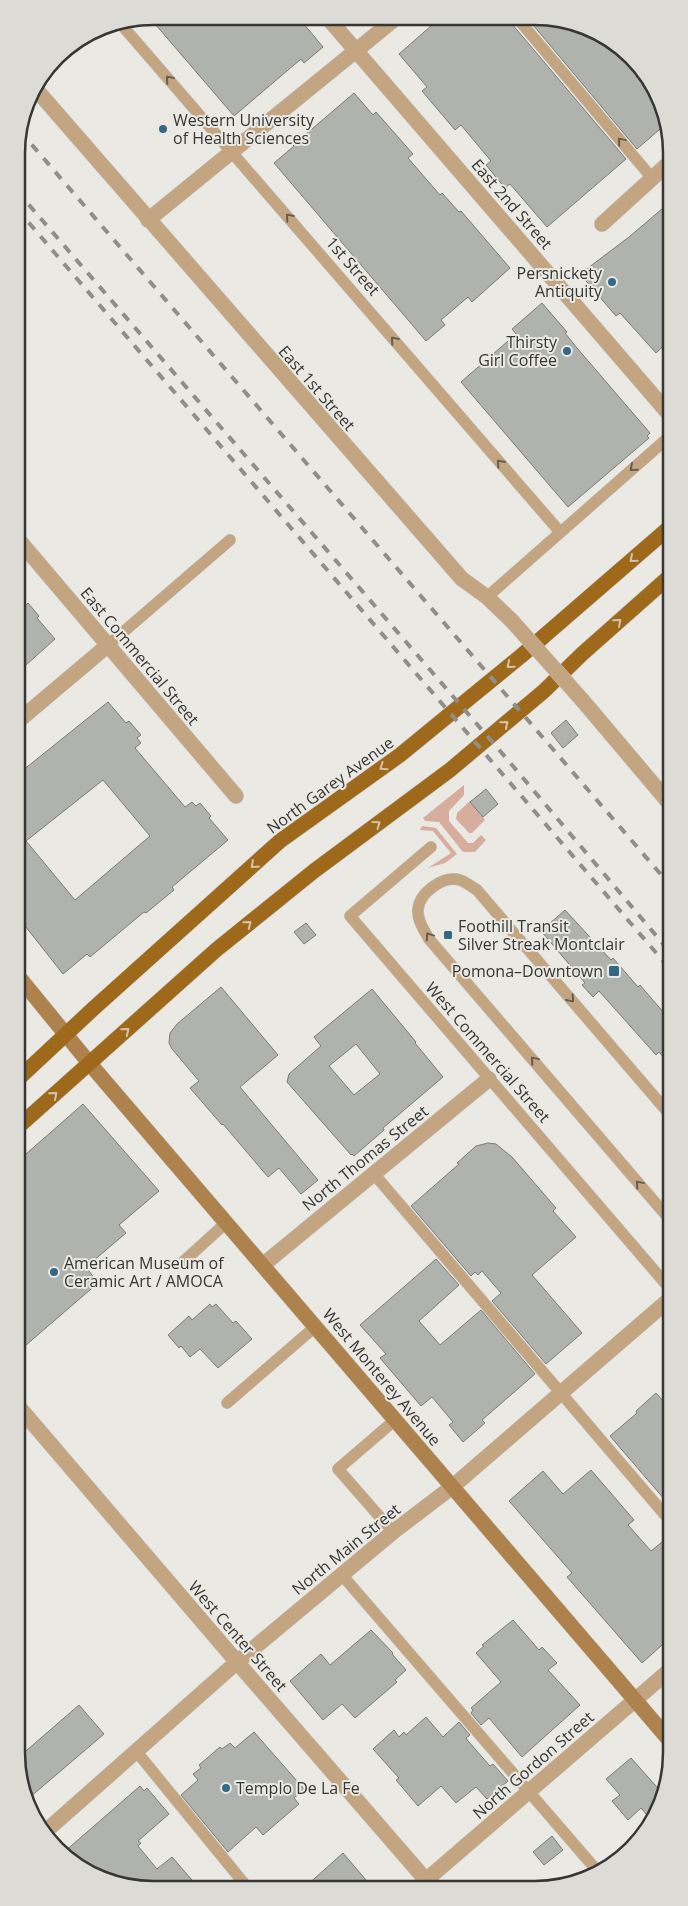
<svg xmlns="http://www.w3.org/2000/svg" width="688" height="1906" viewBox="0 0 688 1906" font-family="'Open Sans',sans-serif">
<rect width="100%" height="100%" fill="#eae9e4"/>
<g fill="#d7ae9e">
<polygon points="464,785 464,795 449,811 449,821 468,843 473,843 481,835 486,840 475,852 463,852 439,822 425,821 423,818"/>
<polygon points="470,801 485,820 472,833 469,833 456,819 457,813"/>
<polygon points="422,826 436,828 457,854 445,863 428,868 451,853 433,831 420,830"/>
</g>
<g fill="#b0b2ad" stroke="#7b7c78" fill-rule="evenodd">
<polygon points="153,16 298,17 323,47 304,63 301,59 234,116 149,17"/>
<polygon points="440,18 511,19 512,24 626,159 547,227 510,184 505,188 486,165 491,161 461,125 455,130 422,91 427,87 399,54"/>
<polygon points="528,19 562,19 632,56 667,123 637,149"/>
<polygon points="354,93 373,115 376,112 413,154 408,158 440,195 442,193 459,212 461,211 510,268 472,302 468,297 441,320 445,325 426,341 274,163 294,146 292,144 304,134 305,135"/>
<polygon points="669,203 669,341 656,353 620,313 616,316 580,274 629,237"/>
<polygon points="542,303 567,332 565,333 577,348 650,433 647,436 649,438 568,507 461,382 516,334 512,329"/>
<polygon points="28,603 39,616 37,618 55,639 17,673 17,613"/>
<path d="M108 702 126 723 129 721 141 735 137 738 141 743 135 748 185 807 192 802 196 806 200 803 211 816 209 818 228 840 172 887 174 890 146 913 144 912 90 957 87 954 63 974 18 917 17 779 25 773 22 771ZM103 780 150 836 75 900 26 841Z"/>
<polygon points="566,720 578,735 563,748 551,733"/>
<polygon points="486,789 498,804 483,817 470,802"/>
<polygon points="565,910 611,960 613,958 638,987 640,985 670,1020 670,1065 659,1052 656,1055 599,991 593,997 582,985 585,983 541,931"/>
<polygon points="306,923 316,935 304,944 294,932"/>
<polygon points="221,987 278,1055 240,1087 318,1180 301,1194 279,1168 268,1177 223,1124 222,1125 190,1088 199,1081 172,1049 169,1043 170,1033 177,1024"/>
<path d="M372 989 416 1042 415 1043 443 1077 383 1128 384 1130 354 1156 352 1154 351 1155 287 1082 289 1074 321 1046 314 1037ZM356 1044 380 1074 354 1095 329 1066Z"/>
<polygon points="83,1104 159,1191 119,1225 126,1233 86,1267 98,1283 18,1352 18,1161"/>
<polygon points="488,1143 496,1144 512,1157 556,1208 553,1211 576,1237 532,1275 582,1333 546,1364 492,1301 501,1293 482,1271 478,1275 475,1272 471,1276 411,1206 459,1164 457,1163 476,1146"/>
<polygon points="436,1259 459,1285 419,1321 440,1345 481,1310 535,1374 482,1420 485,1423 463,1442 449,1425 453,1422 432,1397 421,1406 380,1358 386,1354 360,1325"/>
<polygon points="210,1304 212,1307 216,1304 233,1323 236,1321 252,1339 218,1368 200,1349 190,1357 181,1346 179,1348 168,1335 189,1316 192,1320"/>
<polygon points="656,1393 671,1410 671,1507 610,1436 637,1413 636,1411"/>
<polygon points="591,1470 634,1520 628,1525 651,1551 662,1542 671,1552 671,1637 642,1663 567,1577 572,1573 509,1501 543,1471 563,1494"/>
<polygon points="513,1620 539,1650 542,1647 557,1663 548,1670 580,1705 522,1757 489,1718 481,1725 471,1713 473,1710 471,1708 501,1682 476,1653 484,1646 482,1645"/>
<polygon points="371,1630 393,1653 392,1654 406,1670 395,1680 397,1682 355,1718 342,1704 323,1720 290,1681 321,1654 330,1665"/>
<polygon points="79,1705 104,1734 29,1798 19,1780 19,1757"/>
<polygon points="426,1717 443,1737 459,1722 470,1735 466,1738 468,1741 490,1766 493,1764 508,1781 487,1799 476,1787 456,1803 441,1786 418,1806 396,1780 399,1778 373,1749 394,1730 399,1737 404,1732 406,1735"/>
<polygon points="254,1732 304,1789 294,1798 299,1804 263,1835 256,1827 228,1852 181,1795 198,1780 193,1774 201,1768 199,1765 220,1747 222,1749 230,1743 235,1748"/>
<polygon points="631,1758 664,1795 661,1805 652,1821 641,1808 628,1820 612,1801 620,1795 606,1779"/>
<polygon points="140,1786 144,1791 147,1788 169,1814 138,1841 141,1843 138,1846 157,1869 172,1857 198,1887 126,1887 63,1853"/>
<polygon points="552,1836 563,1850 544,1865 533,1852"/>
<polygon points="343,1853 372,1887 305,1887"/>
</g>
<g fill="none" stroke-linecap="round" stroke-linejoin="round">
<defs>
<g id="lane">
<polyline points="518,19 652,178"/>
<polyline points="120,23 560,532"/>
<polyline points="487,597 670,436"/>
<polyline points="107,646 230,540"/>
<polyline points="431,847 350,916 671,1290"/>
<path d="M671 1116 477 890C472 887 466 882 460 880 444 875 420 892 418 909 417 920 424 930 429 939L671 1221"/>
<polyline points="374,1174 671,1522"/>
<polyline points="184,1261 227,1222"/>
<polyline points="227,1403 316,1326"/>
<polyline points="393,1532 338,1469 395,1420"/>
<polyline points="342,1575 599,1873"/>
<polyline points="136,1751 247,1887"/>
</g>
<g id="street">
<polyline points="327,17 669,414"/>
<polyline points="34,87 462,579 487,597 512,621"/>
<polyline points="148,220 396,18"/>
<polyline points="602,224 669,163"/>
<polyline points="17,538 236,796"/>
<polyline points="583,701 670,804"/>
<polyline points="17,722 107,646"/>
<polyline points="264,1264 489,1079"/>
<polyline points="18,1406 237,1662 432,1887"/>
<polyline points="46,1831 237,1662 393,1532 452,1487 671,1298"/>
<polyline points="418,1887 671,1669"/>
</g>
<polyline id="secondary" points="18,976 90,1064 671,1742"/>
<g id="primary">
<polyline points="18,1079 94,1008 280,841 400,755 521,656 670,527"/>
<polyline points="18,1127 216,950 314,871 450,770 544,691 582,654 670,576"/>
</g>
</defs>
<use href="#lane" stroke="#c6c5c1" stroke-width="12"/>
<use href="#street" stroke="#c6c5c1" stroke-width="16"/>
<use href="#secondary" stroke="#c6c5c1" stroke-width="16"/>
<use href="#primary" stroke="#c6c5c1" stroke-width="16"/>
<use href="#lane" stroke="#c3a582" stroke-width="11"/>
<use href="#street" stroke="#c3a582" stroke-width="15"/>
<use href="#secondary" stroke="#ae824d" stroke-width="15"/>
<use href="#primary" stroke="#9f691c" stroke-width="15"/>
<g stroke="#8f8e8b" stroke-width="4" stroke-dasharray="9 9" stroke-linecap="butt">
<polyline points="20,131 670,885"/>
<polyline points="17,191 507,759 670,952"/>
<polyline points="17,209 670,969"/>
</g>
<defs>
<polyline id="street-bridge" points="512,621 583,701"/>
</defs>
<use href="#street-bridge" stroke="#c6c5c1" stroke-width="16" stroke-linecap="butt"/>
<use href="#street-bridge" stroke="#c3a582" stroke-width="15"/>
</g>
<defs><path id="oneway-chevron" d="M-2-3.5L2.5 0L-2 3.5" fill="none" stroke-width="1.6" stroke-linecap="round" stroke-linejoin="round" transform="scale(1.25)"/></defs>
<g stroke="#675d4f">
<use href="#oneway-chevron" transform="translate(169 79) rotate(-131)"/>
<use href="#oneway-chevron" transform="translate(621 141) rotate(-130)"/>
<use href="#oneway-chevron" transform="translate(289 217) rotate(-131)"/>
<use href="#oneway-chevron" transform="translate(394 340) rotate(-131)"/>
<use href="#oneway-chevron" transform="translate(500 463) rotate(-131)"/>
<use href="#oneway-chevron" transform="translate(633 468) rotate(139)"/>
<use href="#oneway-chevron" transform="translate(429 936) rotate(-124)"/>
<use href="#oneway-chevron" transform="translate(571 999) rotate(49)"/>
<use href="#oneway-chevron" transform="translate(534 1060) rotate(-130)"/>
<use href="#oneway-chevron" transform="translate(639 1184) rotate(-130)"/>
</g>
<g stroke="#d4c3a8">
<use href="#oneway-chevron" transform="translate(633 559) rotate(139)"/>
<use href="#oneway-chevron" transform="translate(618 622) rotate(-41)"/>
<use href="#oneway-chevron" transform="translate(510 665) rotate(141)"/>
<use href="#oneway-chevron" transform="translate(505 724) rotate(-40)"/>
<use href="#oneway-chevron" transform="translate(383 767) rotate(145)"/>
<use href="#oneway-chevron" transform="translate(377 824) rotate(-36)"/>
<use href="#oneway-chevron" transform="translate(254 865) rotate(138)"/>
<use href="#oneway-chevron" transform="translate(248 924) rotate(-39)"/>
<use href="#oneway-chevron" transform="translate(126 1031) rotate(-39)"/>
<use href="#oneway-chevron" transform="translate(54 1095) rotate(-41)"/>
</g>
<g fill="#356885" stroke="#eae9e4" stroke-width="2">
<circle cx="163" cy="129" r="5"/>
<circle cx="612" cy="282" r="5"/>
<circle cx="567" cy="351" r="5"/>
<rect x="443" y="930" width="10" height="10" rx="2.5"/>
<rect x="608" y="965" width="12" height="12" rx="2.5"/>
<circle cx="54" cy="1272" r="5"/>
<circle cx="226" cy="1788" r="5"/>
</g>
<g text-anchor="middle" stroke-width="4" stroke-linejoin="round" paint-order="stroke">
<g font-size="16" fill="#363634" stroke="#eae9e4" text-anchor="start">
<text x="173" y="126">Western University<tspan x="173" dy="18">of Health Sciences</tspan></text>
<text x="602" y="279" text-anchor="end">Persnickety<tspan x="602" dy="18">Antiquity</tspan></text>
<text x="557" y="348" text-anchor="end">Thirsty<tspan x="557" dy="18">Girl Coffee</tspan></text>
<text x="458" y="932">Foothill Transit<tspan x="458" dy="18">Silver Streak Montclair</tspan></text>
<text x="603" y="977" text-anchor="end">Pomona–Downtown</text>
<text x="64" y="1269">American Museum of<tspan x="64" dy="18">Ceramic Art / AMOCA</tspan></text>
<text x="236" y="1794">Templo De La Fe</text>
</g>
<g font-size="16" fill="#363634" stroke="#eae9e4">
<text transform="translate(512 204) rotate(49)" y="6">East 2nd Street</text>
<text transform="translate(353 266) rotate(49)" y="6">1st Street</text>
<text transform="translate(317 388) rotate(49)" y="6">East 1st Street</text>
<text transform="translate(140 656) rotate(50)" y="6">East Commercial Street</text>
<text transform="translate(330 785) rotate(-36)" y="6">North Garey Avenue</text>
<text transform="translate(488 1052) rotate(49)" y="6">West Commercial Street</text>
<text transform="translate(365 1158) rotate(-39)" y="6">North Thomas Street</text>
<text transform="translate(382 1377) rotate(50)" y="6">West Monterey Avenue</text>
<text transform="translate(346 1549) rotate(-39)" y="6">North Main Street</text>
<text transform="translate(238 1636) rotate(49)" y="6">West Center Street</text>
<text transform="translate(533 1765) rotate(-41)" y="6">North Gordon Street</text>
</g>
</g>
<path d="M0 0H688V1906H0ZM153 25H535A128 128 0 0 1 663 153V1753A128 128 0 0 1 535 1881H153A128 128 0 0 1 25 1753V153A128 128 0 0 1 153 25Z" fill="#dcdbd6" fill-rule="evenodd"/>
<path fill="none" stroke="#363634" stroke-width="2.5" d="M153 25H535A128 128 0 0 1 663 153V1753A128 128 0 0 1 535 1881H153A128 128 0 0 1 25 1753V153A128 128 0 0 1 153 25Z"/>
</svg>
